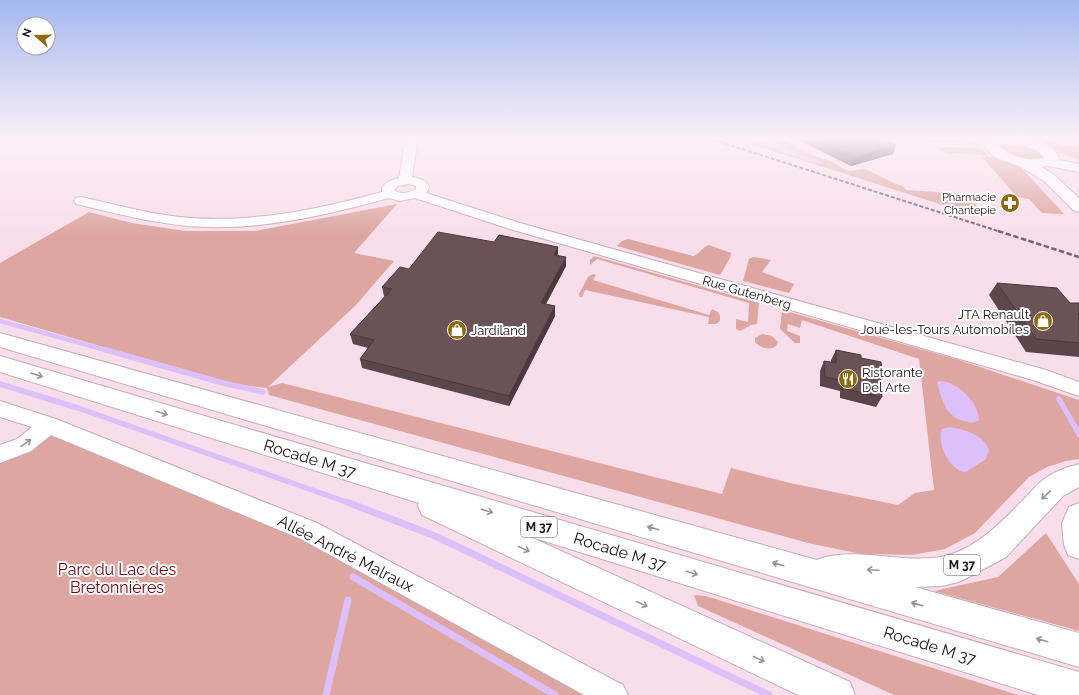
<svg xmlns="http://www.w3.org/2000/svg" width="1079" height="695" viewBox="0 0 1079 695" font-family="Raleway,sans-serif">
<rect width="100%" height="100%" fill="#f8deeb"/>
<g fill="#dda6a1">
<polygon points="732,138 780,138 809,154 830,161 848,171 865,169 896,184 903,186 906,190 968,194 979,209 949,207"/>
<polygon points="901,138 990,138 975,142 976,144 940,142 917,144"/>
<polygon points="1024,138 1053,138 1059,144 1079,146 1079,160"/>
<polygon points="1003,143 1024,144 1046,155 1044,160 1018,159 998,148"/>
<polygon points="942,147 976,148 982,149 987,155 951,153 951,154 939,149"/>
<polygon points="984,156 994,157 1019,165 1064,214 1042,213 1029,199 1017,197 982,157 986,157"/>
<polygon points="397,204 354,253 394,261 356,305 268,387 282,383 722,494 731,468 790,483 898,505 915,493 934,490 919,359 802,320 800,328 788,324 787,331 800,336 800,343 795,343 780,329 782,310 956,359 1079,400 1079,459 1066,461 1047,467 1029,477 975,533 945,549 912,555 861,554 808,543 269,395 267,388 231,384 0,317 0,263 89,212 132,223 185,231 255,231"/>
<path d="M628 239 693 256C700 254 702 247 709 245L731 253 730 258 720 275 617 246 622 241Z"/>
<polygon points="594,256 759,303 757,324 751,325 740,331 736,329 736,319 748,322 749,303 597,259 590,265 590,260"/>
<polygon points="753,257 771,260 762,272 794,284 789,293 743,281 749,259"/>
<polygon points="593,274 596,275 593,280 709,315 712,309 718,312 720,316 720,321 716,324 708,324 709,317 585,290 582,297 580,297 579,294 588,277"/>
<path d="M762 334 772 336 778 342 776 346C769 351 761 348 755 342V338Z"/>
<polygon points="49,425 309,531 613,695 0,695 0,454"/>
<polygon points="1046,533 1079,584 1079,631 934,591 998,577"/>
<polygon points="694,595 706,596 1018,695 894,695 698,606"/>
</g>
<g fill="#ddbff9">
<polygon points="736,138 767,138 791,151 824,163 819,164"/>
<path d="M941 381C958 382 979 403 979 420 975 423 971 423 967 422 946 418 942 401 937 382Z"/>
<path d="M950 427C965 430 983 434 989 450L986 459 966 472C949 472 936 441 942 429Z"/>
</g>
<g fill="none" stroke-linecap="round" stroke-linejoin="round">
<polyline stroke="#ddbff9" stroke-width="4.5" points="0,321 109,351"/>
<g stroke="#ddbff9" stroke-width="5.5">
<polyline points="106,350 223,383 263,392"/>
<polyline points="0,384 78,408 349,503"/>
<polyline points="1059,399 1079,434"/>
</g>
<g stroke="#ddbff9" stroke-width="7">
<polyline points="347,502 435,536 769,695"/>
<polyline points="353,577 555,695"/>
<polyline points="326,695 348,600"/>
</g>
<defs>
<g id="street">
<path d="M406 138H418L412 177C420 179 435 182 426 193L520 223 1046 370 1079 382V396L1033 380 510 229 415 198 400 201 389 198C330 214 269 229 207 227 163 226 119 214 76 204L74 201 76 198 81 197C113 204 146 213 179 217 248 224 316 210 382 192V188C386 181 392 180 399 178ZM409 184 416 186V189C409 193 401 195 394 190L398 186Z"/>
<polygon points="0,401 56,419 317,523 623,685 628,695 584,695 301,539 51,435 31,451 0,463 0,445 17,439 32,427 0,417"/>
</g>
<polygon id="secondary" points="1049,158 1079,164 1079,172 1044,165 1042,162 1044,159"/>
<path id="primary" d="M996 138C1015 138 1055 137 1059 160L1057 163 1042 167 1054 175 1079 198V212L1073 210 1044 181 1019 166 999 159 992 155 985 147 989 140ZM1004 144C1016 145 1039 146 1044 158 1030 162 1010 157 999 146Z"/>
<g id="highway">
<path d="M0 333 817 560C857 544 911 568 952 554 983 543 1004 519 1026 497 1032 491 1037 484 1043 480 1053 472 1067 467 1079 464V487L1063 496 1006 557 969 577 958 582 942 586 915 587 1079 633V667L0 347Z"/>
<polygon points="0,356 1079,672 1079,695 1038,695 528,536 850,682 855,695 798,695 422,515 418,506 419,503 0,372"/>
<polygon points="1079,503 1079,559 1068,555 1064,545 1062,523 1069,507"/>
</g>
</defs>
<use href="#street" stroke="#c5acb8" stroke-width="2"/>
<use href="#secondary" stroke="#c5acb8" stroke-width="2"/>
<use href="#primary" stroke="#c5acb8" stroke-width="2"/>
<use href="#highway" stroke="#c5acb8" stroke-width="2"/>
<use href="#street" fill="#fff" fill-rule="evenodd"/>
<use href="#secondary" fill="#fff" fill-rule="evenodd"/>
<use href="#primary" fill="#fff" fill-rule="evenodd"/>
<use href="#highway" fill="#fff" fill-rule="evenodd"/>
<polyline stroke="#75656d" stroke-width="2" stroke-dasharray="4 2" stroke-linecap="butt" points="708,138 1001,232"/>
<polyline stroke="#75656d" stroke-width="2.5" stroke-dasharray="5.5 2.5" stroke-linecap="butt" points="998,231 1079,257"/>
</g>
<g fill="#5b474b">
<polygon points="794,138 879,138 893,154 851,166"/>
<polygon points="494,242 558,247 558,255 566,266 546,304 555,306 555,316 509,406 362,368 360,359 368,348 353,344 350,334 385,296 384,296 382,287 409,269"/>
<polygon points="997,283 1070,303 1079,303 1079,357 1026,352 989,295"/>
<polygon points="836,350 861,358 883,375 880,379 882,397 876,407 840,398 840,391 820,386 820,371 824,361 831,362 831,360"/>
</g>
<g fill="#4a393d">
<polygon points="896,145 893,154 851,166 854,158"/>
<polygon points="558,247 558,256 554,255"/>
<polygon points="566,257 566,266 541,313 541,303"/>
<polygon points="555,306 555,316 509,406 509,396"/>
</g>
<g fill="#6a5257" stroke="#4a393d">
<polygon points="813,138 879,138 896,145 854,158"/>
<polygon points="438,232 494,242 499,235 558,247 554,255 566,257 541,303 555,306 509,396 360,359 374,340 350,334 392,289 382,287 400,267 409,269"/>
<polygon points="997,283 1057,288 1070,303 1079,303 1079,314 1078,314 1079,315 1079,343 1036,339"/>
<polygon points="836,350 861,355 861,358 881,362 883,375 880,374 882,397 845,389 845,381 825,377 824,361 836,363"/>
</g>
<defs><path id="oneway-shaft" d="M-6 0H5M1.5-3L5.5 0L1.5 3" fill="none" stroke-width="1.6" stroke-linecap="round" stroke-linejoin="round"/></defs>
<g stroke="#989496">
<use href="#oneway-shaft" transform="translate(37 375) rotate(17)"/>
<use href="#oneway-shaft" transform="translate(162 413) rotate(17)"/>
<use href="#oneway-shaft" transform="translate(26 443) rotate(-35)"/>
<use href="#oneway-shaft" transform="translate(1046 495) rotate(136)"/>
<use href="#oneway-shaft" transform="translate(487 511) rotate(17)"/>
<use href="#oneway-shaft" transform="translate(653 528) rotate(-164)"/>
<use href="#oneway-shaft" transform="translate(524 549) rotate(25)"/>
<use href="#oneway-shaft" transform="translate(778 564) rotate(-164)"/>
<use href="#oneway-shaft" transform="translate(873 570) rotate(-177)"/>
<use href="#oneway-shaft" transform="translate(692 573) rotate(17)"/>
<use href="#oneway-shaft" transform="translate(642 604) rotate(25)"/>
<use href="#oneway-shaft" transform="translate(917 604) rotate(-164)"/>
<use href="#oneway-shaft" transform="translate(1042 640) rotate(-164)"/>
<use href="#oneway-shaft" transform="translate(759 659) rotate(25)"/>
</g>
<linearGradient id="sky" x2="0" y2="1"><stop stop-color="#a3b8ef"/><stop offset="0.59" stop-color="#fcf0f6"/><stop offset="1" stop-color="#fcf0f6" stop-opacity="0"/></linearGradient>
<rect width="1079" height="235" fill="url(#sky)"/>
<defs>
<symbol id="pharmacy-disc" viewBox="-11 -11 22 22"><circle r="9.5" fill="#90690f" stroke="#fff"/><path d="M-2-6h4v4h4v4h-4v4h-4v-4h-4v-4h4Z" fill="#fff"/></symbol>
<symbol id="shop-disc" viewBox="-11 -11 22 22"><circle r="9.5" fill="#90690f" stroke="#fff"/><path d="M-5-2.5h2.3a2.7 3.5 0 0 1 5.4 0H5L5.5 6h-11ZM-1.5-2.5h3a1.5 2.3 0 0 0-3 0Z" fill="#fff"/></symbol>
<symbol id="restaurant-disc" viewBox="-11 -11 22 22"><circle r="9.5" fill="#90690f" stroke="#fff"/><path d="M-5-6h1v4h1v-4h1v4h1v-4h1v5L-1.5 .5V6h-2V.5L-5-1ZM5-6V6H3V1.5H1.5Q1.5-4 5-6Z" fill="#fff"/></symbol>
</defs>
<g fill-rule="evenodd">
<use href="#pharmacy-disc" x="999" y="192" width="22" height="22"/>
<use href="#shop-disc" x="1032" y="310" width="22" height="22"/>
<use href="#shop-disc" x="446" y="319" width="22" height="22"/>
<use href="#restaurant-disc" x="837" y="368" width="22" height="22"/>
</g>
<g text-anchor="middle" stroke-width="4" stroke-linejoin="round" paint-order="stroke">
<g font-size="11" fill="#1a1216" stroke="#fff" text-anchor="end">
<text x="996" y="201">Pharmacie<tspan x="996" dy="13">Chantepie</tspan></text>
</g>
<g fill="#fff" stroke="#5f595c" stroke-width="1">
<rect x="521" y="517" width="36" height="20" rx="3"/>
<rect x="944" y="555" width="36" height="20" rx="3"/>
</g>
<g font-size="12" font-weight="bold" fill="#1a1216">
<text x="539" y="531">M 37</text>
<text x="962" y="569">M 37</text>
</g>
<g font-size="13" fill="#1a1216" stroke="#fff">
<text transform="translate(747 292) rotate(16)" y="5">Rue Gutenberg</text>
</g>
<g font-size="13" fill="#1a1216" stroke="#fff" text-anchor="start">
<text x="1029" y="319" text-anchor="end">JTA Renault<tspan x="1029" dy="15">Joué-les-Tours Automobiles</tspan></text>
<text x="471" y="335">Jardiland</text>
<text x="862" y="377">Ristorante<tspan x="862" dy="15">Del Arte</tspan></text>
</g>
<g font-size="16" fill="#1a1216" stroke="#fff">
<text transform="translate(310 458) rotate(17)" y="6">Rocade M 37</text>
<text transform="translate(620 551) rotate(17)" y="6">Rocade M 37</text>
<text transform="translate(346 553) rotate(27)" y="6">Allée André Malraux</text>
<text transform="translate(930 645) rotate(17)" y="6">Rocade M 37</text>
</g>
<g font-size="16" fill="#6f040f" stroke="#fff">
<text x="117" y="575">Parc du Lac des<tspan x="117" dy="18">Bretonnières</tspan></text>
</g>
</g>
<g transform="translate(36 36) rotate(290)"><circle r="19" fill="#ffffff" stroke="#a3a0a2"/>
<path d="M0-3L7 15L0 10L-7 15Z" fill="#90690f"/>
<text y="-6" font-size="11" font-weight="bold" text-anchor="middle" fill="#1a1216">N</text>
</g>
</svg>
